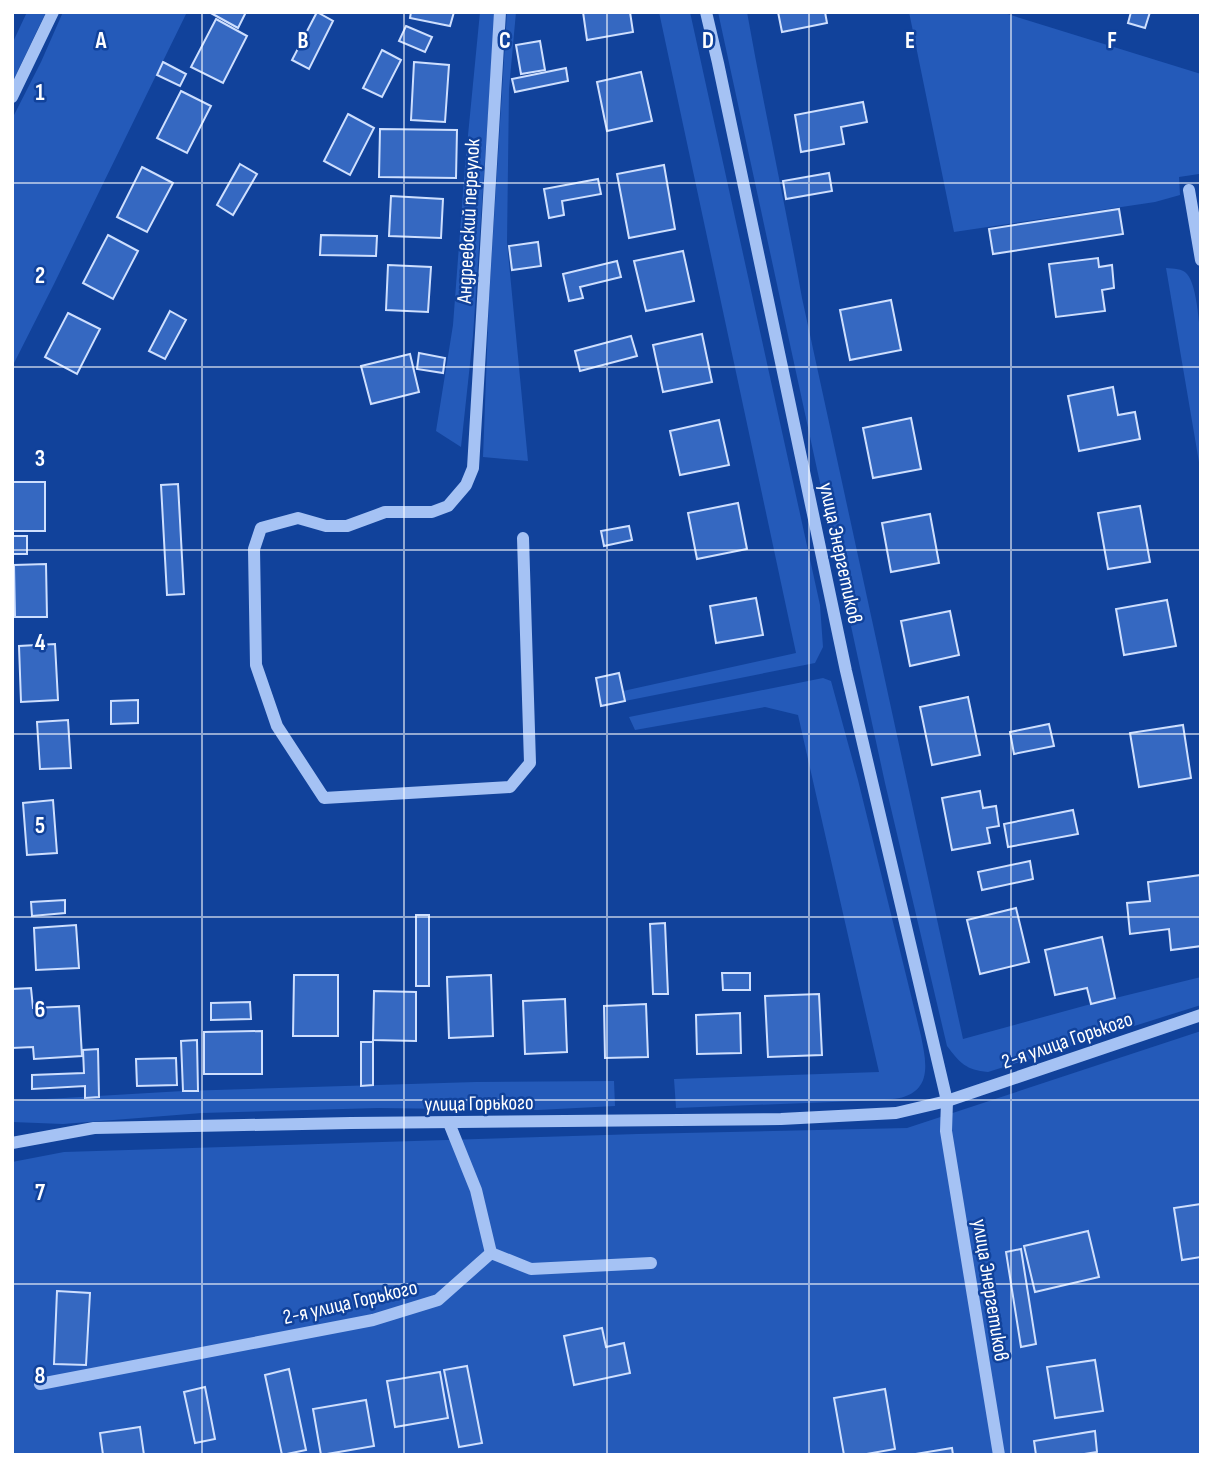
<svg xmlns="http://www.w3.org/2000/svg" width="1213" height="1467" viewBox="0 0 1213 1467" font-family="'Sofia Sans Condensed',sans-serif">
<rect width="100%" height="100%" fill="#11429b"/>
<g fill="#245ab9">
<polygon points="27,12 46,12 12,83 12,44"/>
<polygon points="63,12 187,12 54,284 12,367 12,119 41,62"/>
<polygon points="480,12 495,12 473,336 461,447 436,431 453,325 465,166"/>
<polygon points="507,12 516,12 509,89 507,242 528,461 483,457 489,299"/>
<polygon points="659,12 690,12 820,605 823,647 815,663 625,701 623,691 796,653"/>
<path d="M718 12H747C764 108 785 203 802 298L963 1039 1091 1004 1201 977V1005L988 1072C966 1070 960 1063 947 1046L885 783Z"/>
<polygon points="909,12 1001,12 1201,74 1201,184 1199,174 1179,177 1180,195 1155,202 954,232"/>
<path d="M1166 268C1174 269 1182 268 1187 274 1207 296 1201 439 1201 474Z"/>
<path d="M823 678 831 681 858 780 921 1036C925 1057 933 1086 906 1096 900 1099 891 1099 884 1100L676 1108 674 1079 879 1072 798 715 765 707 635 730 629 717Z"/>
<polygon points="1201,1031 1201,1455 12,1455 12,1162 64,1152 638,1134 907,1128"/>
<polygon points="614,1081 615,1106 538,1110 378,1108 202,1113 63,1124 12,1122 12,1101 183,1091 476,1082"/>
</g>
<g fill="#3568c1" stroke="#cedffe" stroke-width="2">
<polygon points="209,12 246,12 238,28"/>
<polygon points="317,12 333,21 309,69 292,60"/>
<polygon points="411,12 454,12 450,26 410,18"/>
<polygon points="583,12 630,12 633,32 587,40"/>
<polygon points="778,12 825,12 827,23 782,32"/>
<polygon points="1131,12 1150,12 1145,28 1128,23"/>
<polygon points="216,19 247,36 223,83 191,67"/>
<polygon points="406,26 432,37 425,52 399,41"/>
<polygon points="540,41 545,70 521,74 516,45"/>
<polygon points="382,50 401,60 382,97 363,88"/>
<polygon points="163,62 186,74 180,86 157,75"/>
<polygon points="414,62 449,65 445,122 411,120"/>
<polygon points="566,68 568,81 515,92 512,79"/>
<polygon points="641,72 652,121 607,131 597,82"/>
<polygon points="181,91 211,106 187,153 157,138"/>
<polygon points="863,102 867,122 841,127 844,144 801,152 795,115"/>
<polygon points="348,114 374,128 350,175 324,161"/>
<polygon points="380,129 457,130 456,178 379,177"/>
<polygon points="240,164 257,174 233,215 217,205"/>
<polygon points="664,165 675,229 629,238 617,174"/>
<polygon points="142,167 173,183 147,232 117,217"/>
<polygon points="829,173 832,191 786,199 783,181"/>
<polygon points="598,179 601,194 562,201 564,215 549,218 544,189"/>
<polygon points="391,196 443,199 441,238 389,236"/>
<polygon points="1119,209 1123,234 993,254 989,229"/>
<polygon points="108,235 138,251 113,299 83,283"/>
<polygon points="321,235 377,236 376,256 320,255"/>
<polygon points="538,242 541,266 512,270 509,246"/>
<polygon points="683,251 694,301 646,311 634,261"/>
<polygon points="1098,258 1099,267 1112,265 1114,288 1102,290 1105,311 1056,317 1049,264"/>
<polygon points="617,261 621,277 580,287 583,298 569,301 563,274"/>
<polygon points="388,265 431,267 428,312 386,310"/>
<polygon points="891,300 901,350 850,360 840,310"/>
<polygon points="170,311 186,320 165,359 149,351"/>
<polygon points="68,313 100,329 77,374 45,357"/>
<polygon points="702,334 712,382 663,392 653,345"/>
<polygon points="631,336 637,356 580,371 575,351"/>
<polygon points="419,353 445,358 443,373 417,369"/>
<polygon points="410,354 419,392 371,404 361,366"/>
<polygon points="1113,387 1118,415 1135,412 1140,439 1079,451 1068,396"/>
<polygon points="911,418 921,469 873,478 863,428"/>
<polygon points="719,420 729,465 680,475 670,431"/>
<rect x="13" y="482" width="32" height="49"/>
<polygon points="178,484 184,594 167,595 161,485"/>
<polygon points="738,503 747,549 697,559 688,513"/>
<polygon points="1140,506 1150,562 1108,569 1098,513"/>
<polygon points="930,514 939,563 891,572 882,523"/>
<polygon points="629,526 632,540 604,546 601,531"/>
<rect x="12" y="536" width="15" height="18"/>
<polygon points="46,564 47,617 15,617 14,565"/>
<polygon points="756,598 763,635 716,643 710,606"/>
<polygon points="1167,600 1176,646 1124,655 1116,609"/>
<polygon points="950,611 959,655 910,666 901,621"/>
<polygon points="55,644 58,700 21,702 19,646"/>
<polygon points="619,673 625,701 601,706 596,678"/>
<polygon points="968,697 980,755 932,765 920,707"/>
<polygon points="138,700 138,723 111,724 111,701"/>
<polygon points="68,720 71,768 40,769 37,722"/>
<polygon points="1049,724 1054,746 1014,754 1010,732"/>
<polygon points="1183,725 1191,778 1139,787 1130,733"/>
<polygon points="980,791 983,808 996,806 999,826 987,828 990,843 952,850 942,798"/>
<polygon points="53,800 57,853 27,855 23,803"/>
<polygon points="1073,810 1078,834 1008,847 1004,824"/>
<polygon points="1030,861 1033,879 982,890 978,872"/>
<polygon points="1201,875 1201,946 1171,950 1169,929 1130,934 1127,903 1150,901 1148,882"/>
<polygon points="65,900 65,913 32,916 31,902"/>
<polygon points="1016,908 1029,962 980,974 967,920"/>
<rect x="416" y="915" width="13" height="71"/>
<polygon points="665,923 668,994 653,994 650,924"/>
<polygon points="76,925 79,968 36,970 34,928"/>
<polygon points="1102,937 1115,998 1091,1004 1087,988 1055,995 1045,950"/>
<polygon points="722,973 750,973 750,990 723,990"/>
<polygon points="294,975 338,975 338,1036 293,1036"/>
<polygon points="491,975 493,1036 449,1038 447,977"/>
<polygon points="31,988 33,1008 79,1006 82,1056 34,1059 33,1047 12,1048 12,989"/>
<polygon points="374,991 416,992 416,1041 373,1040"/>
<polygon points="819,994 822,1055 768,1057 765,996"/>
<polygon points="565,999 567,1052 525,1054 523,1001"/>
<polygon points="250,1002 251,1019 211,1020 211,1003"/>
<polygon points="646,1004 648,1057 605,1058 604,1006"/>
<polygon points="740,1013 741,1053 697,1054 696,1015"/>
<polygon points="262,1031 262,1074 204,1074 204,1032"/>
<polygon points="197,1040 198,1091 183,1091 181,1041"/>
<polygon points="361,1042 373,1042 373,1085 361,1086"/>
<polygon points="98,1049 99,1097 85,1098 85,1086 32,1089 32,1075 84,1073 83,1050"/>
<polygon points="176,1058 177,1085 137,1086 136,1059"/>
<polygon points="1201,1204 1201,1257 1182,1260 1174,1208"/>
<polygon points="1088,1231 1099,1277 1035,1292 1024,1246"/>
<polygon points="1021,1249 1036,1344 1021,1347 1006,1252"/>
<polygon points="57,1291 90,1293 86,1365 54,1364"/>
<polygon points="602,1328 606,1347 624,1343 630,1373 574,1385 564,1336"/>
<polygon points="1095,1360 1103,1411 1055,1418 1047,1367"/>
<polygon points="467,1366 482,1443 459,1447 444,1370"/>
<polygon points="289,1369 306,1450 282,1455 265,1375"/>
<polygon points="440,1372 448,1418 395,1427 387,1381"/>
<polygon points="205,1387 215,1439 195,1443 184,1392"/>
<polygon points="885,1389 895,1449 861,1455 844,1455 834,1398"/>
<polygon points="366,1400 374,1446 321,1455 313,1409"/>
<polygon points="140,1427 144,1455 103,1455 100,1433"/>
<polygon points="1095,1431 1097,1452 1078,1455 1036,1455 1034,1441"/>
<polygon points="952,1448 953,1455 915,1455 915,1454"/>
</g>
<g fill="none" stroke-linecap="round" stroke-linejoin="round">
<g stroke="#a5c2f4" stroke-width="12">
<polyline points="500,12 473,468 466,485 448,506 432,512 385,512 347,526 326,526 298,518 261,528 254,549 256,665 277,726 324,798 510,787 530,763 523,538"/>
<polyline points="706,12 718,63 846,671 947,1101 946,1131 999,1455"/>
<polyline points="12,97 53,12"/>
<polyline points="1189,190 1201,260"/>
<polyline points="449,1123 476,1190 491,1253"/>
<polyline points="12,1143 94,1128 351,1123 781,1119 896,1113 947,1101 1201,1015"/>
<polyline points="40,1384 373,1320 438,1300 491,1253 531,1269 651,1263"/>
</g>
</g>
<path fill="none" stroke="#fff" stroke-width="2" stroke-opacity="0.55" d="M202 12V1455M404 12V1455M607 12V1455M809 12V1455M1011 12V1455M12 183H1201M12 367H1201M12 550H1201M12 734H1201M12 917H1201M12 1100H1201M12 1284H1201"/>
<g text-anchor="middle" stroke-width="5" stroke-linejoin="round" paint-order="stroke">
<g font-size="21" fill="#fff" stroke="#11429b">
<text transform="translate(468 221) rotate(-87)" y="7">Андреевский переулок</text>
<text transform="translate(841 553) rotate(78)" y="7">улица Энергетиков</text>
<text transform="translate(1067 1040) rotate(-19)" y="7">2-я улица Горького</text>
<text transform="translate(479 1103) rotate(-1)" y="7">улица Горького</text>
<text transform="translate(991 1290) rotate(81)" y="7">улица Энергетиков</text>
<text transform="translate(350 1302) rotate(-13)" y="7">2-я улица Горького</text>
</g>
</g>
<g font-size="23" text-anchor="middle" font-weight="bold" fill="#fff" stroke="#11429b" stroke-width="5" stroke-linejoin="round" paint-order="stroke">
<text x="101" y="48">A</text>
<text x="303" y="48">B</text>
<text x="505" y="48">C</text>
<text x="708" y="48">D</text>
<text x="910" y="48">E</text>
<text x="1112" y="48">F</text>
<text x="40" y="100">1</text>
<text x="40" y="283">2</text>
<text x="40" y="466">3</text>
<text x="40" y="650">4</text>
<text x="40" y="833">5</text>
<text x="40" y="1017">6</text>
<text x="40" y="1200">7</text>
<text x="40" y="1383">8</text>
</g>
<rect width="1213" height="1467" fill="none" stroke="#ffffff" stroke-width="28"/>
</svg>
